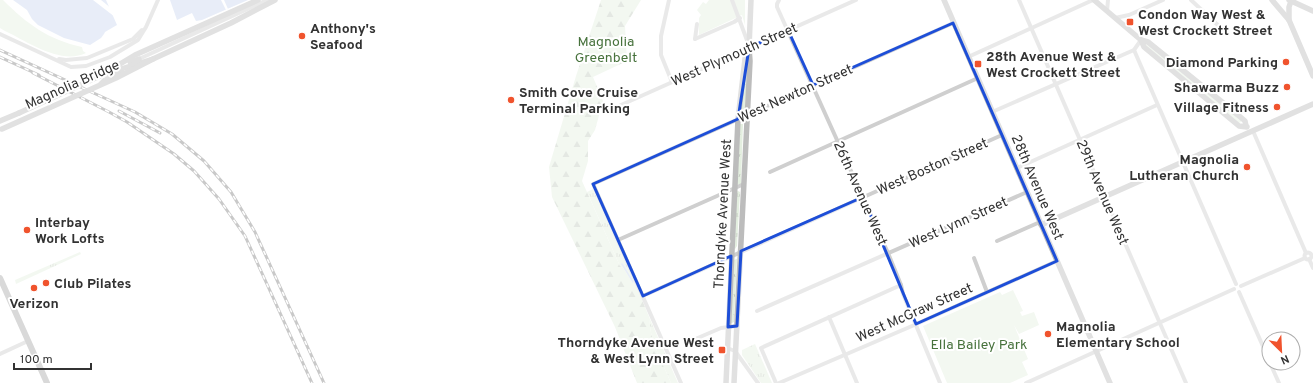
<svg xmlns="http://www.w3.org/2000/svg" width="1313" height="383" viewBox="0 0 1313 383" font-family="Overpass,sans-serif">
<defs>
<pattern id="grass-tufts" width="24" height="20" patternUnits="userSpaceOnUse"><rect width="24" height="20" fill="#e4efe0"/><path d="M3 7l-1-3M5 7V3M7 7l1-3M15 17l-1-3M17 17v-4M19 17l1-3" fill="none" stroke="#c4cdc1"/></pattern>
<pattern id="forest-firs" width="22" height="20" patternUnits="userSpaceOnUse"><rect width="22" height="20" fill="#e4efe0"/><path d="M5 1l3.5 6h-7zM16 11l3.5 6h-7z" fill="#c4cdc1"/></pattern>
</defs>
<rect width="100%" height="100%" fill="#fff"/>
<g fill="url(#grass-tufts)">
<polygon points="1146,44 1241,120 1241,122 1239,123 1145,45"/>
<polygon points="747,58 748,58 745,111 743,113 741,112"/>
<polygon points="740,124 743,124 741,184 737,185"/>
<polygon points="593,189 635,283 632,282 624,269 620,266 587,192"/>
<polygon points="738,191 740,192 737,246 735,249 736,192"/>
<polygon points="80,252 81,254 16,284 15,280"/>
<polygon points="737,259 734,322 732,323 731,323 734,260"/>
<path d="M650 319 678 383H671C664 365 648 338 650 319Z"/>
<polygon points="755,344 772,383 761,383 742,355 742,350"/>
</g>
<path fill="url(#forest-firs)" d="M601 0H641L625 26 627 61 593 77 603 101 595 130 588 141V161L582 181 620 266 624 269 632 282 635 283 650 319C648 338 664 365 671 383H637L615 327 552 197 549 167 576 76Z"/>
<g fill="#e4efe0">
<path d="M0 0H3C27 24 49 40 82 47L83 51 86 53C61 65 28 42 5 31L0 28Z"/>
<polygon points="709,0 745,0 745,25 742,15 699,35 699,18 701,15 697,10 703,2 706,4"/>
<polygon points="1013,290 1023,311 1020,312 1022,316 1034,312 1039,325 1019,334 1014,325 1028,359 1022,362 1028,375 1010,383 947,383 923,326 1000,292 1002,295"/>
</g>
<g fill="#ccd8f0">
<polygon points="13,0 106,0 117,25 105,32 104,34 101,38 90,45 64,38 38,25 32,19 27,10"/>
<polygon points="170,0 248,0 202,20 196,21 192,13 177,20"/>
</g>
<g fill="#fff">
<polygon points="93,0 101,0 112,9 115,17"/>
<polygon points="221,0 224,0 228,9 250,0 249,2 199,22 226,10"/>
</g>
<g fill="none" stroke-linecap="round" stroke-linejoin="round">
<polyline stroke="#ccd8f0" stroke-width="1.5" points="622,264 633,282"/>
<g stroke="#cfcfcf" stroke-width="4">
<polyline points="669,0 661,36 661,55 672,82"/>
<polyline points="732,0 748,43"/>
<polyline points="779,0 777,4 777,7 888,253 901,285 903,294 940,383"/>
<polyline points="1019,0 1186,383"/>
<polyline points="1191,0 1221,28"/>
<polyline points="1107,11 1108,0"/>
<polyline points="1115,18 1129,15 1163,0"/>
<polyline points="0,34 71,67 86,66 110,57 138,40 146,27 158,0"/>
<polyline points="695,39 734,22 740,18"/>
<polyline points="695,39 697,24"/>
<polyline points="1134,50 1236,284"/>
<polyline points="968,57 1093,0"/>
<polyline points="59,59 66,60 87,58 133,39 142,30"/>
<polyline points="139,59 267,0"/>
<polyline points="612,109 856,0"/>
<polyline points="992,112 1134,50 1141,40"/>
<polyline points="1253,131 1306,253"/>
<polyline points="1017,168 1157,105"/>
<polyline points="770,172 978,78"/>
<polyline points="618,240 744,184"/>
<polyline points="997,241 1040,222"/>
<circle cx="1308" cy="256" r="3.5"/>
<polyline points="974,258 987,292"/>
<polyline points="1309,259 1313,268"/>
<polyline points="1241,286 1305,258"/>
<polyline points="1239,292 1269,360"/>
<polyline points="643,296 1002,135"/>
<polyline points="757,311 1027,192"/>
<polyline points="829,317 857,383"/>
<polyline points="693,340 721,328 737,326"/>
<polyline points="727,348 735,351 758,383"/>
<polyline points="0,354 28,341"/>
<polyline points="1270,363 1279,383"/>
<polyline points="681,383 593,184 953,23"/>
<polyline points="776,383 761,348 901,285"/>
<polyline points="779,383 912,326 1057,261"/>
<polyline points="1026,383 1234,289"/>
</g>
<g stroke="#bcbcbc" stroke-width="5.5">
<polyline points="944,0 1110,383"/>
<polyline points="1094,0 1141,40 1148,42 1238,115 1245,121 1246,126"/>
<polyline points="1272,0 1289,20 1313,76"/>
<polyline points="1289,0 1313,11"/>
<polyline points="1289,20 1289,7 1291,1"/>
<polyline points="1141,40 1144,47 1239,126 1247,127"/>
<polyline points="130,62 139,59"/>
<polyline points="110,70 135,55 258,0"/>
<polyline points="102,75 153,59 231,23 275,0"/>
<polyline points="101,84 104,81 121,72"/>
<polyline points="0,121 19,113"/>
<polyline points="1041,225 1313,104"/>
<polyline points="726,383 738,119 745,59 748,48"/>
<polyline points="734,383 750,61 749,48 751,0"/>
</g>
<polyline stroke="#aaa" stroke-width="6" points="0,278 47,383"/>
<defs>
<g id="rail">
<polyline points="0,50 135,112 172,134 204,161 231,192 255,232 324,383"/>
<polyline points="0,57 39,75"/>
<polyline points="33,73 109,112 127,122 174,154 194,171 219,199 245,236 312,383"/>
<polyline points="119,111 160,133"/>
</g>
</defs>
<use href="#rail" stroke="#878787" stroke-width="3"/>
<use href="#rail" stroke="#fff" stroke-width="1.5" stroke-dasharray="4.5" stroke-linecap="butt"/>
<g stroke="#bcbcbc" stroke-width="5.5">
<polyline points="19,113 102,75"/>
<polyline points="2,129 116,78 153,59"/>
</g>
</g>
<path d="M0 0H1313V383H0ZM953 23 1057 261 916 324 863 197 741 251 737 326 728 327 731 256 643 296 593 184 738 119 749 48 782 32 788 30 813 85Z" fill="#fff" fill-opacity=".55" fill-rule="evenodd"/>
<path fill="none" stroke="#1d4ed8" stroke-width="3" stroke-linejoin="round" d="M953 23 1057 261 916 324 863 197 741 251 737 326 728 327 731 256 643 296 593 184 738 119 749 48 782 32 788 30 813 85Z"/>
<g fill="#f0532d" stroke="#fff" stroke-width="1.5">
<rect x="1126" y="18" width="8" height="8" rx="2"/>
<circle cx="302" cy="36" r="4"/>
<circle cx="1286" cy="62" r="4"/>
<rect x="974" y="60" width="8" height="8" rx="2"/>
<circle cx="1287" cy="87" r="4"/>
<circle cx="511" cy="100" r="4"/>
<circle cx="1277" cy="107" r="4"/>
<circle cx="1247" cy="167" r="4"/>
<circle cx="27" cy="230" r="4"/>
<circle cx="46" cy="283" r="4"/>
<circle cx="34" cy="288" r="4"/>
<circle cx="1048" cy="334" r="4"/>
<rect x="718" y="346" width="8" height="8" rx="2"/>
</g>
<g text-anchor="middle" stroke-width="4" stroke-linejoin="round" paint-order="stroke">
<g font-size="14" font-weight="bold" fill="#323232" stroke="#fff" text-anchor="start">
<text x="1138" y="19">Condon Way West &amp;<tspan x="1138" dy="16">West Crockett Street</tspan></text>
<text x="310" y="33">Anthony's<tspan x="310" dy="16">Seafood</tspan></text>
<text x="986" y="61">28th Avenue West &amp;<tspan x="986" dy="16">West Crockett Street</tspan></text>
<text x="1278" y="67" text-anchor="end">Diamond Parking</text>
<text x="1279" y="92" text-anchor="end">Shawarma Buzz</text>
<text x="519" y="97">Smith Cove Cruise<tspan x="519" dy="16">Terminal Parking</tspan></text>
<text x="1269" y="112" text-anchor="end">Village Fitness</text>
<text x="1239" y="164" text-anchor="end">Magnolia<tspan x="1239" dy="16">Lutheran Church</tspan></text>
<text x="35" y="227">Interbay<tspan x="35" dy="16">Work Lofts</tspan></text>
<text x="54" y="288">Club Pilates</text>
<text x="34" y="308" text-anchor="middle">Verizon</text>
<text x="1056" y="331">Magnolia<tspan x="1056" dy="16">Elementary School</tspan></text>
<text x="714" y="347" text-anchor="end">Thorndyke Avenue West<tspan x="714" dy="16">&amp; West Lynn Street</tspan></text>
</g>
<g font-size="14" fill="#47723c" stroke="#fff">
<text x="606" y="46">Magnolia<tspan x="606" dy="16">Greenbelt</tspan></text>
<text x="979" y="349">Ella Bailey Park</text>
</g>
<g font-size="14" fill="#323232" stroke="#fff">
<text transform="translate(734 54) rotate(-24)" y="5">West Plymouth Street</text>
<text transform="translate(72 84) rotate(-24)" y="5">Magnolia Bridge</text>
<text transform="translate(795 93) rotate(-24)" y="5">West Newton Street</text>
<text transform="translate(932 166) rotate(-24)" y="5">West Boston Street</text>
<text transform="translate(1038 187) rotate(67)" y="5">28th Avenue West</text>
<text transform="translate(1103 192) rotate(67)" y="5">29th Avenue West</text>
<text transform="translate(861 193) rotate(66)" y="5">26th Avenue West</text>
<text transform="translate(722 214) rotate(-87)" y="5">Thorndyke Avenue West</text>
<text transform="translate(958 222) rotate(-24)" y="5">West Lynn Street</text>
<text transform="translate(914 312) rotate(-24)" y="5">West McGraw Street</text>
</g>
</g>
<g transform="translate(1281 351) rotate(156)"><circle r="19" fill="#ffffff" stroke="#adadad"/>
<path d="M0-3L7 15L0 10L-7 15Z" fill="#f0532d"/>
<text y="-6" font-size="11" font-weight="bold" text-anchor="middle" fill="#323232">N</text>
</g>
<path d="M14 363v6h77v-6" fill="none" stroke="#323232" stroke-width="2"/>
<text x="20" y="363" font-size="12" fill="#323232" stroke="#ffffff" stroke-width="3" paint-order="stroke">100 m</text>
</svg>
